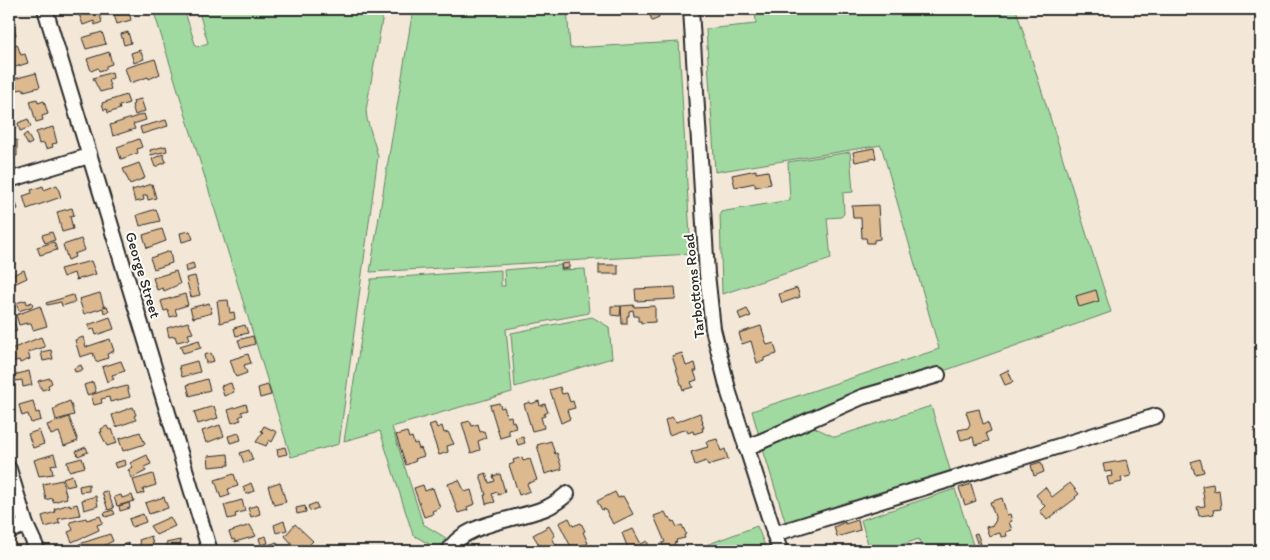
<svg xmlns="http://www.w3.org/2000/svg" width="1270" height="560" viewBox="0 0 1270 560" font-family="Itim,sans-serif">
<rect width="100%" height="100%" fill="#f3e8d8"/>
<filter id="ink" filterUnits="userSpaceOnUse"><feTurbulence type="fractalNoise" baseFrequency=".02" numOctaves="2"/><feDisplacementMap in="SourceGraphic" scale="10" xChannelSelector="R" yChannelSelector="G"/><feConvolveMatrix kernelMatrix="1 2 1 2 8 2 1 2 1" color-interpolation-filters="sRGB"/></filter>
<g filter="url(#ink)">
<g fill="#a0daa0" stroke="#668266">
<polygon points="153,9 184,9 196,47 208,43 198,9 384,9 366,110 367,119 378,156 339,444 291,457"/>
<polygon points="413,9 567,9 570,48 679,42 691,254 370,272"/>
<polygon points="755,9 1016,9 1111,312 759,436 752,411 939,349 881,145 715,172 706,29 756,24"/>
<polygon points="850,152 853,192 843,193 844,214 841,217 827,218 831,259 722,294 720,212 790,200 788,162"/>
<polygon points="561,265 561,270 585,269 589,313 506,329 512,392 392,427 423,524 446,538 438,549 413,535 380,431 344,441 371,279 501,270 501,286 505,286 504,270"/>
<polygon points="592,317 609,327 612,358 515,387 511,333"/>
<polygon points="931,406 951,473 786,524 762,446 809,425 835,437"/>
<polygon points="955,489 975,551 923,551 919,539 882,551 870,551 861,520"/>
<polygon points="757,526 765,546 749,551 690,551"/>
</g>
<g fill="#ddb98f" stroke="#2b2b2b">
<polygon points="94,9 98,9 102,22 95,25 94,21 83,25 79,14"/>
<polygon points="648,9 661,9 662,12 658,14 659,18 652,21"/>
<polygon points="129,12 131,20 117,24 114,15"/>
<polygon points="9,22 11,29 14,28 16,35 9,38"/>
<polygon points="102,32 106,44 86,49 82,38"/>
<polygon points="128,32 131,43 124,45 121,34"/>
<polygon points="17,44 21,55 25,54 28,63 12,68 9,58 9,47"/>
<polygon points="140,50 144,59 134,63 131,53"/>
<polygon points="109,52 112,64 106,66 106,69 99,71 98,68 91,71 87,59"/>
<polygon points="155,59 160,74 149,79 148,77 130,83 125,68"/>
<polygon points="112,72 113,78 108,80 111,89 100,92 93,78"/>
<polygon points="36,73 40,87 24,91 24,89 17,90 14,79"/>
<polygon points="126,95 129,103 119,106 120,109 108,113 107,109 104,110 102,103"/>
<polygon points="37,99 38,103 44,101 48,114 42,116 43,120 36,122 30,101"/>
<polygon points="141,99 145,111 135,115 132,105 134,104 133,101"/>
<polygon points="144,114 146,120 133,124 135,129 113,136 110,125"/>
<polygon points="12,119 16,127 9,130 9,121"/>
<polygon points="28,119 31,127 20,131 18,123"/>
<polygon points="166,120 168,126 142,134 140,127"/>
<polygon points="53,127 57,143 52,144 53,147 46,149 44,143 39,144 36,132"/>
<polygon points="27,133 32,143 28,145 23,136"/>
<polygon points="139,139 142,147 137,149 138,153 121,159 117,147"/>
<polygon points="9,140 17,140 17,156 11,156 11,159 9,159"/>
<polygon points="166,146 167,151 151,155 150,150"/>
<polygon points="874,148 876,158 855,162 853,152"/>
<polygon points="163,154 166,162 155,167 152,159"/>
<polygon points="139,163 145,178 130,184 123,169"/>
<polygon points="756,170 756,173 768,171 771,184 755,187 755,183 735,187 732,175"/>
<polygon points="152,184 156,198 148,200 147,195 143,196 144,200 135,202 132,190"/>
<polygon points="57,185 61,197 27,209 23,196 32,193 31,190 43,186 44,190"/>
<polygon points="14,197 18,209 9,212 9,198"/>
<polygon points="878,205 880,239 874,240 874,243 867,243 866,238 862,238 861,218 853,218 852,206"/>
<polygon points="72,208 74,215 70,216 73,229 62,232 57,212"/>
<polygon points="156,209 160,221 140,226 137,215"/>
<polygon points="162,229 166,241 147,248 143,235"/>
<polygon points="190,231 193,239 182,242 180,233"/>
<polygon points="52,232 55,240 45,243 42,235"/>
<polygon points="81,239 85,250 74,254 75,257 68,260 63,245"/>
<polygon points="54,242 57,250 40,255 37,247"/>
<polygon points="170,251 172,263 154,269 150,258"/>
<polygon points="91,261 96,274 76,280 74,273 63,277 60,269"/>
<polygon points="193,263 195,269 186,272 185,266"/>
<polygon points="569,263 569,268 562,269 561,264"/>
<rect x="599" y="265" width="19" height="9"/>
<polygon points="24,270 27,278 14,284 10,276"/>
<polygon points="176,271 180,284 164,291 163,288 157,290 153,278"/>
<polygon points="195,276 200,295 191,297 186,278"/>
<polygon points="675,287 676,299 636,301 635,289"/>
<polygon points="797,288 800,297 782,303 779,294"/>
<polygon points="1096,290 1099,301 1079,307 1076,296"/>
<polygon points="100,293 104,307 107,306 109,311 104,313 103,308 84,314 79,299"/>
<polygon points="185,294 188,305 175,309 177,315 170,317 168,310 164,311 161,301"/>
<polygon points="73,295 75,302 62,306 61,302 47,305 46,303"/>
<polygon points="26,300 27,304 32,302 33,306 19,311 16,303"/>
<polygon points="228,300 230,313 234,312 235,319 220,323 217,301"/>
<polygon points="209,303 212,313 193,318 190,308"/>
<polygon points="634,305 634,307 655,306 655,322 641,323 641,321 638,321 638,316 634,316 633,310 629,311 629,316 627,316 627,324 622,324 621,306"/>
<polygon points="40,306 47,326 33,330 31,323 27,325 27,323 19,325 16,315"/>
<polygon points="611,306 621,306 620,316 611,315"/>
<polygon points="747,309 751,316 741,320 738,313"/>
<polygon points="12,316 17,331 9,334 9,317"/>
<polygon points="110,317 114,329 96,335 94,329 90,330 88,325"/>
<polygon points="188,322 193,333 188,334 190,339 177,342 175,336 169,337 167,328"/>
<polygon points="245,325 248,333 236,336 234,328"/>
<polygon points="761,326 767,345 774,343 777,354 764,358 764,361 757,363 751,341 742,344 739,333"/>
<polygon points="253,336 255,344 241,348 238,340"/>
<polygon points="41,337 45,347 28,352 30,359 20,363 19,360 9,363 9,350"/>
<polygon points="83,337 86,347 110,339 114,351 107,354 108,358 96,362 93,353 80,357 75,340"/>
<polygon points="199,340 201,348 183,353 180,346"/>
<polygon points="51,350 53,359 43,361 41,352"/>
<polygon points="211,353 214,361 206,363 204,355"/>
<polygon points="682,353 686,366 695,363 697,371 694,371 697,380 691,382 693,387 683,390 672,356"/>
<polygon points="248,354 251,363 244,365 247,373 236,377 230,360"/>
<polygon points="121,361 125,371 112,375 114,379 107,382 102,367"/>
<polygon points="197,361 200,372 182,377 179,366"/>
<polygon points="81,365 83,370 75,372 74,368"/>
<polygon points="1008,370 1013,382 1005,385 1000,374"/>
<polygon points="29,371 32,385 23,387 22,380 15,381 14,375"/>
<polygon points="50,378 52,383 48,385 49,388 42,390 38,381"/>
<polygon points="207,379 210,390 190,396 187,385"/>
<polygon points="93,382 96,392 87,395 84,385"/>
<polygon points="231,383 234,392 224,396 221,386"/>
<polygon points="268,385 271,395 260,398 258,388"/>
<polygon points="127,386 130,397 110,402 109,397 101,399 102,403 94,405 91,395 114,387 115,389"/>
<polygon points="560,387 562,394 567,393 570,402 573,401 575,408 567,410 570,419 561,423 550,390"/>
<polygon points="33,401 36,413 39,412 41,420 31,423 28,414 22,416 19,405"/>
<polygon points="70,401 74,415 56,420 53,409 57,408 57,406"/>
<polygon points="539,401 540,406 545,404 548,412 544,414 545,416 541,417 544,428 532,431 524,404 530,402 531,404"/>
<polygon points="499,403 501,408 504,407 507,417 511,416 512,422 514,421 516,428 508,430 510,435 500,438 490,405"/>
<polygon points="246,404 248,410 241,412 243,415 239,417 241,420 232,423 228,410"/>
<polygon points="214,406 218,418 198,424 194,412"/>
<polygon points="133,407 136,415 134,416 136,420 116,427 112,415"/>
<polygon points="979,409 983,424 988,422 991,431 986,433 989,441 975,445 973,437 961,440 958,430 968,428 970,424 966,412"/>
<polygon points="700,413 703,422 702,422 704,428 702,428 703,431 694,434 693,431 688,433 686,429 669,435 665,420 672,417 676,422"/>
<polygon points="69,417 78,441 64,446 59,432 51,435 47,425"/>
<polygon points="470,421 472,426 478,424 480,432 484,431 486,438 478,441 480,450 471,453 462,423"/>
<polygon points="435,423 437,428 442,426 444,433 448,432 454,444 447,446 448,452 439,455 429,425"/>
<polygon points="220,425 224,436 206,443 202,431"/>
<polygon points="107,426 109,430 112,429 117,443 107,446 100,432 102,432 101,429"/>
<polygon points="264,426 277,432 272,442 269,440 266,446 256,442 263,432 261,431"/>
<polygon points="39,430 44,444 33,448 28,434"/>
<polygon points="140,432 145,444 123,451 119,439"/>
<polygon points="407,432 409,438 412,437 414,444 417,443 419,449 421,448 424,456 415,459 416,461 406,465 396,435"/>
<polygon points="239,433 241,440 230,443 228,436"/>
<polygon points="523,437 525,443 518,445 516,439"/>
<polygon points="717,439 721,451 725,449 728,459 708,465 706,461 695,465 691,452 708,447 706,442"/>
<polygon points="551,441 555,454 557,453 562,469 545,474 537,445"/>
<polygon points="86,447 88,452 78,456 76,451"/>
<polygon points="285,447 287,454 278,456 277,449"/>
<polygon points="249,450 253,460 244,463 240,453"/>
<polygon points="54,454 57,464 51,465 53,474 39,476 34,460"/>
<polygon points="228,454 229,465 209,467 208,456"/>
<polygon points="147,455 151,464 144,467 146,471 132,478 128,470 133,467 130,463"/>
<polygon points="522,457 523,461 530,459 537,480 527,484 530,491 519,495 509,465 514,463 513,460"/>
<polygon points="82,458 85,467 69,471 67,462"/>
<polygon points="1200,459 1204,472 1195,474 1191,462"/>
<polygon points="125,460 126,465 116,468 114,463"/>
<polygon points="1127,460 1131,476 1121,478 1122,482 1109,485 1107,477 1113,476 1112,471 1105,472 1103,464"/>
<polygon points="1041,462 1044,472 1034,476 1031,465"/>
<polygon points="486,473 489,483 495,481 493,476 500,474 505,492 498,495 497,492 492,494 495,502 486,504 484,495 486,495 480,475"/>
<polygon points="153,474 156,485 143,489 144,493 138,495 133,480"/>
<polygon points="234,474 238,486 228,489 230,495 221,498 215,480"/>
<polygon points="72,475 75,485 66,487 63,478"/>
<polygon points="62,480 67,498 53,502 52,498 46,500 43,484"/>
<polygon points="459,480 465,492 471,490 475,504 467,507 468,510 458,513 448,484"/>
<polygon points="280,482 286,502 274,505 268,486"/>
<polygon points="251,483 254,491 246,494 243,487"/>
<polygon points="1070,483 1079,494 1075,497 1076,498 1047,520 1040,511 1045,506 1036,495 1045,487 1052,497"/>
<polygon points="89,484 89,491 80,492 79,486"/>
<polygon points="971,484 976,501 965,505 959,488"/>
<polygon points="1213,484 1214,491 1219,490 1221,509 1213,510 1214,514 1199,516 1197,507 1205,506 1202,486"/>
<polygon points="423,485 425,491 433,488 440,508 432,511 433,514 424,517 414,488"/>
<polygon points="107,491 114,508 108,510 102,492"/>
<polygon points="615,492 618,498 623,496 633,514 613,524 605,509 602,510 597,501"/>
<polygon points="121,495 122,498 132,495 134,501 117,506 114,497"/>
<polygon points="96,496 98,506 84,510 82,500"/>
<polygon points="164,497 168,508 149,514 145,503"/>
<polygon points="1002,498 1007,515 1010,514 1012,521 1009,522 1012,530 1006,532 1007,536 1001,537 1000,533 989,536 986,527 993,525 996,520 990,502"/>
<polygon points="242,500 245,511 235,514 236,517 228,519 224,505"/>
<polygon points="129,503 130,508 120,511 119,506"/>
<polygon points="316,503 318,508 310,511 308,506"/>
<polygon points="70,504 70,506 77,504 80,515 58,519 60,523 45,527 42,516 55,512 54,509"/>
<polygon points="258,505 260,514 251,517 248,508"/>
<polygon points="305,506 306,512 297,514 296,508"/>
<polygon points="113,510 115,514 106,517 104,513"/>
<polygon points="665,512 668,518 670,517 672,522 674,521 677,527 682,525 686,534 684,535 685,538 676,540 677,542 674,543 677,551 665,551 662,543 665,542 654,516"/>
<polygon points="143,514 146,522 132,527 129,519"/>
<polygon points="100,516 103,523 97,525 99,530 72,542 68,532 73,530 70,522 86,518 87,520"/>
<polygon points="170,517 175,526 156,535 150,526"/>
<polygon points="569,518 573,526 581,523 585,531 583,532 588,543 575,551 573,551 559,523"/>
<polygon points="858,520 860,530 837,537 834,527 845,522 845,524"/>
<polygon points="284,521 287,530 276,533 274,525"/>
<polygon points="295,524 313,541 303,551 292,551 291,549 294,546 285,536"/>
<polygon points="250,525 256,536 235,542 234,539 232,540 229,532"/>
<polygon points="549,526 555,536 552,538 558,548 553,551 543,551 533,535"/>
<polygon points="633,529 641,544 647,541 651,551 627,551 629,551 622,533"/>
<polygon points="977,533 981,544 978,545 974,534"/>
<polygon points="110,534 113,541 103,546 104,551 81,551 79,544"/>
<polygon points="151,536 153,544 141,548 139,540"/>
<polygon points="266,536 268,543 261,545 259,538"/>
<polygon points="180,540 181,546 176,547 177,551 160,551 159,548 167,547 166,543"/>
<polygon points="277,542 279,551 269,551 268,545"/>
<polygon points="128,543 130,549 124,551 110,551 110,549"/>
</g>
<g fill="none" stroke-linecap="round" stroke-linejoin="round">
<defs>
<g id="minor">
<polyline points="45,9 210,551"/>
<polyline points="691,9 707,274 713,329 729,393 780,551"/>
<polyline points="9,180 89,156"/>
<polyline points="746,448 862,397 938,375"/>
<polyline points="9,469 26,525 38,551"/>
<polyline points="9,531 26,525"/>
<polyline points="774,534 1156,416"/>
<path d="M449 551C463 522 520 520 548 507 555 504 561 499 567 494"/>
</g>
</defs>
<use href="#minor" stroke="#2b2b2b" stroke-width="18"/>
<use href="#minor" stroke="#fdfcf7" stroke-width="14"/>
</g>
</g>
<g text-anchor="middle" stroke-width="4" stroke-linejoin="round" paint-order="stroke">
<g font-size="15" fill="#2b2b2b" stroke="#fdfcf7">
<text transform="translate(143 275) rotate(73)" y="5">George Street</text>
<text transform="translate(694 286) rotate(-96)" y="5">Tarbottons Road</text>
</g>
</g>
<rect width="1270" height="560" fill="none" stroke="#fdfcf7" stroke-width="30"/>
<rect x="15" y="15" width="1240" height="530" fill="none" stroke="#2b2b2b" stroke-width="2" filter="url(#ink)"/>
</svg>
